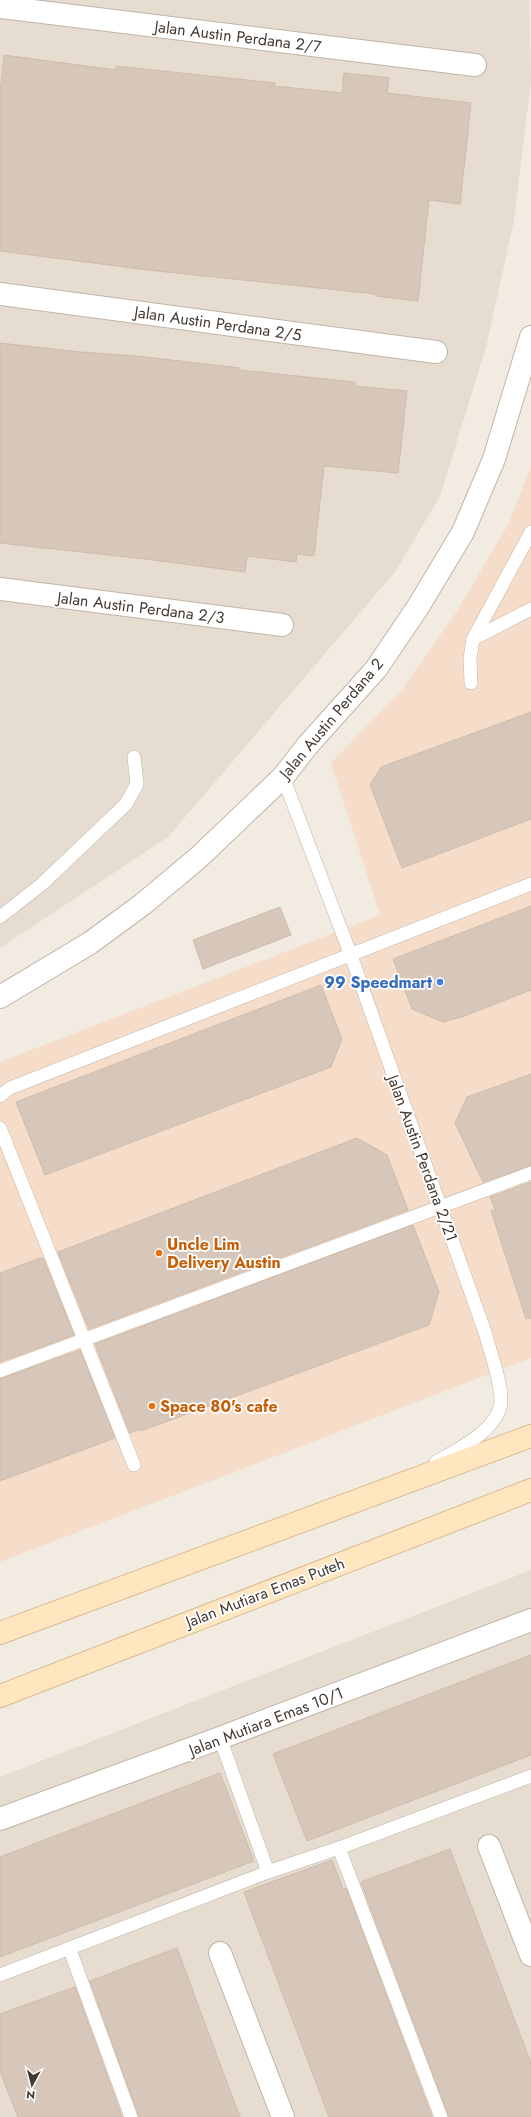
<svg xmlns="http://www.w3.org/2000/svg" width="531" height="2117" viewBox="0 0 531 2117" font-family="Jost,sans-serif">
<rect width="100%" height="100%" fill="#f2ebe2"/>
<g fill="#e6dccf">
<polygon points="0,0 529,0 531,81 514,220 486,347 440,496 395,572 168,837 0,948"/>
<polygon points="531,1570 531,2117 0,2117 0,1777"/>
</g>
<polygon fill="#f6ddca" points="531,466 531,1358 0,1562 0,1062 380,915 331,763 403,688 455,614 509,523"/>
<g fill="#d7c7ba" stroke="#cfbba9">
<polygon points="4,55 116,70 116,66 275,83 274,86 342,93 344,73 389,78 387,93 471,103 460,204 429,200 418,301 376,296 376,294 148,270 0,251 0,92"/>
<polygon points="0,343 80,352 137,356 240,368 239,370 355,382 355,386 407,391 398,473 324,466 314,556 297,554 296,562 247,556 245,572 145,559 0,543"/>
<polygon points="531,712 531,819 402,868 370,785 381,767"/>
<polygon points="531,906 531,990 462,1017 443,1022 412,1009 393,959"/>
<polygon points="280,907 291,935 203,969 193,940"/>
<polygon points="321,985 342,1039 331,1067 45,1175 16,1102"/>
<polygon points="531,1074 531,1165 483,1182 455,1123 467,1097"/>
<polygon points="357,1138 387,1155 408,1210 89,1329 58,1252"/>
<polygon points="531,1182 531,1318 526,1319 491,1211 495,1210 490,1197"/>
<polygon points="413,1225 439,1292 429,1325 141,1431 141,1429 130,1433 95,1344"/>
<polygon points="40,1258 43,1258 74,1335 0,1362 0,1273"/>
<polygon points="80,1350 115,1438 0,1481 0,1379"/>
<polygon points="531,1655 531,1755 307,1841 273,1754"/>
<polygon points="220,1773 254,1861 0,1957 0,1857"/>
<polygon points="450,1849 531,2063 531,2117 449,2117 361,1882"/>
<polygon points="332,1860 343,1889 346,1888 432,2117 329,2117 244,1892"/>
<polygon points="177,1948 197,2002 240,2117 139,2117 90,1981"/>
<polygon points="75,1987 122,2117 18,2117 0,2071 0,2014"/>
</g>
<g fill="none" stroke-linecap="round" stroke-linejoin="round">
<defs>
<g id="lane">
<polyline points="473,639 531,609"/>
<polyline points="471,683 470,659 473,639 531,532"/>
<path d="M283 777 350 953 486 1335C491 1356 501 1380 501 1401 500 1429 457 1450 436 1462"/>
<polyline points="0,917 42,884 126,804 137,784 134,757"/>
<polyline points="0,1096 10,1088 531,884"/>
<polyline points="0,1128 134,1465"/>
<polyline points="0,1371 531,1173"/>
<polyline points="220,1738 268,1872"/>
<polyline points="339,1848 441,2117"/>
<polyline points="70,1950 131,2117"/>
<polyline points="0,1975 268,1872 339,1848 531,1776"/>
</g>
<g id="street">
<polyline points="0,7 475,65"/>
<polyline points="0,294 436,352"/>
<polyline points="0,589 282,625"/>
<polyline points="0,997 90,943 143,904 198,858 283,777 307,746 376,669 418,607 463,532 494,459 531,337"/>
<polyline points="0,1819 220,1738 531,1620"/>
<polyline points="489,1846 531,1955"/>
<polyline points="220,1953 283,2117"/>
</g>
<g id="secondary">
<polyline points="0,1633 531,1436"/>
<polyline points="0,1696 531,1490"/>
</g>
</defs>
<use href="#lane" stroke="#c1b4a7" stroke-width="14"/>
<use href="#street" stroke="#c1b4a7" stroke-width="24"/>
<use href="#secondary" stroke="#d9bb90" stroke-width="24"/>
<use href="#lane" stroke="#fff" stroke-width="13"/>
<use href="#street" stroke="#fff" stroke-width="22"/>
<use href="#secondary" stroke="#ffe6bf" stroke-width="22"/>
</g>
<circle fill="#3f7fe0" stroke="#fff" stroke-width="1.5" cx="440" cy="982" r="4"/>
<g fill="#e8710a" stroke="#fff" stroke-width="1.5">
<circle cx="159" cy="1253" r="4"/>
<circle cx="152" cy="1406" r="4"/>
</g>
<g text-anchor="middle" stroke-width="3.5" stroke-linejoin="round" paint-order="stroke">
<g font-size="16" fill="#443a32" stroke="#fff">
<text transform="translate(238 36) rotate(7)" y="6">Jalan Austin Perdana 2/7</text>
<text transform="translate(218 323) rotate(8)" y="6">Jalan Austin Perdana 2/5</text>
<text transform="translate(141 607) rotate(7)" y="6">Jalan Austin Perdana 2/3</text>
<text transform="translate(331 718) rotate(-50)" y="6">Jalan Austin Perdana 2</text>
<text transform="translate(423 1158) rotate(70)" y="6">Jalan Austin Perdana 2/21</text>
<text transform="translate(265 1592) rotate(-21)" y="6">Jalan Mutiara Emas Puteh</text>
<text transform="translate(266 1721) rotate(-21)" y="6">Jalan Mutiara Emas 10/1</text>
</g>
<g font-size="16" font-weight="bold" fill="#366cbe" stroke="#fff" text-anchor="end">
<text x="432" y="988">99 Speedmart</text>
</g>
<g font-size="16" font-weight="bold" fill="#c56008" stroke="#fff" text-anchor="start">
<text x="167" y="1250">Uncle Lim<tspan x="167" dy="18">Delivery Austin</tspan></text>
<text x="160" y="1412">Space 80's cafe</text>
</g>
</g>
<g transform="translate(32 2085) rotate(187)" stroke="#ffffff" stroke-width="3" paint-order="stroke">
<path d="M0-3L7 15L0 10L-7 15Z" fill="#443a32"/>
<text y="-6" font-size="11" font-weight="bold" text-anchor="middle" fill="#443a32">N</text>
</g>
</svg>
